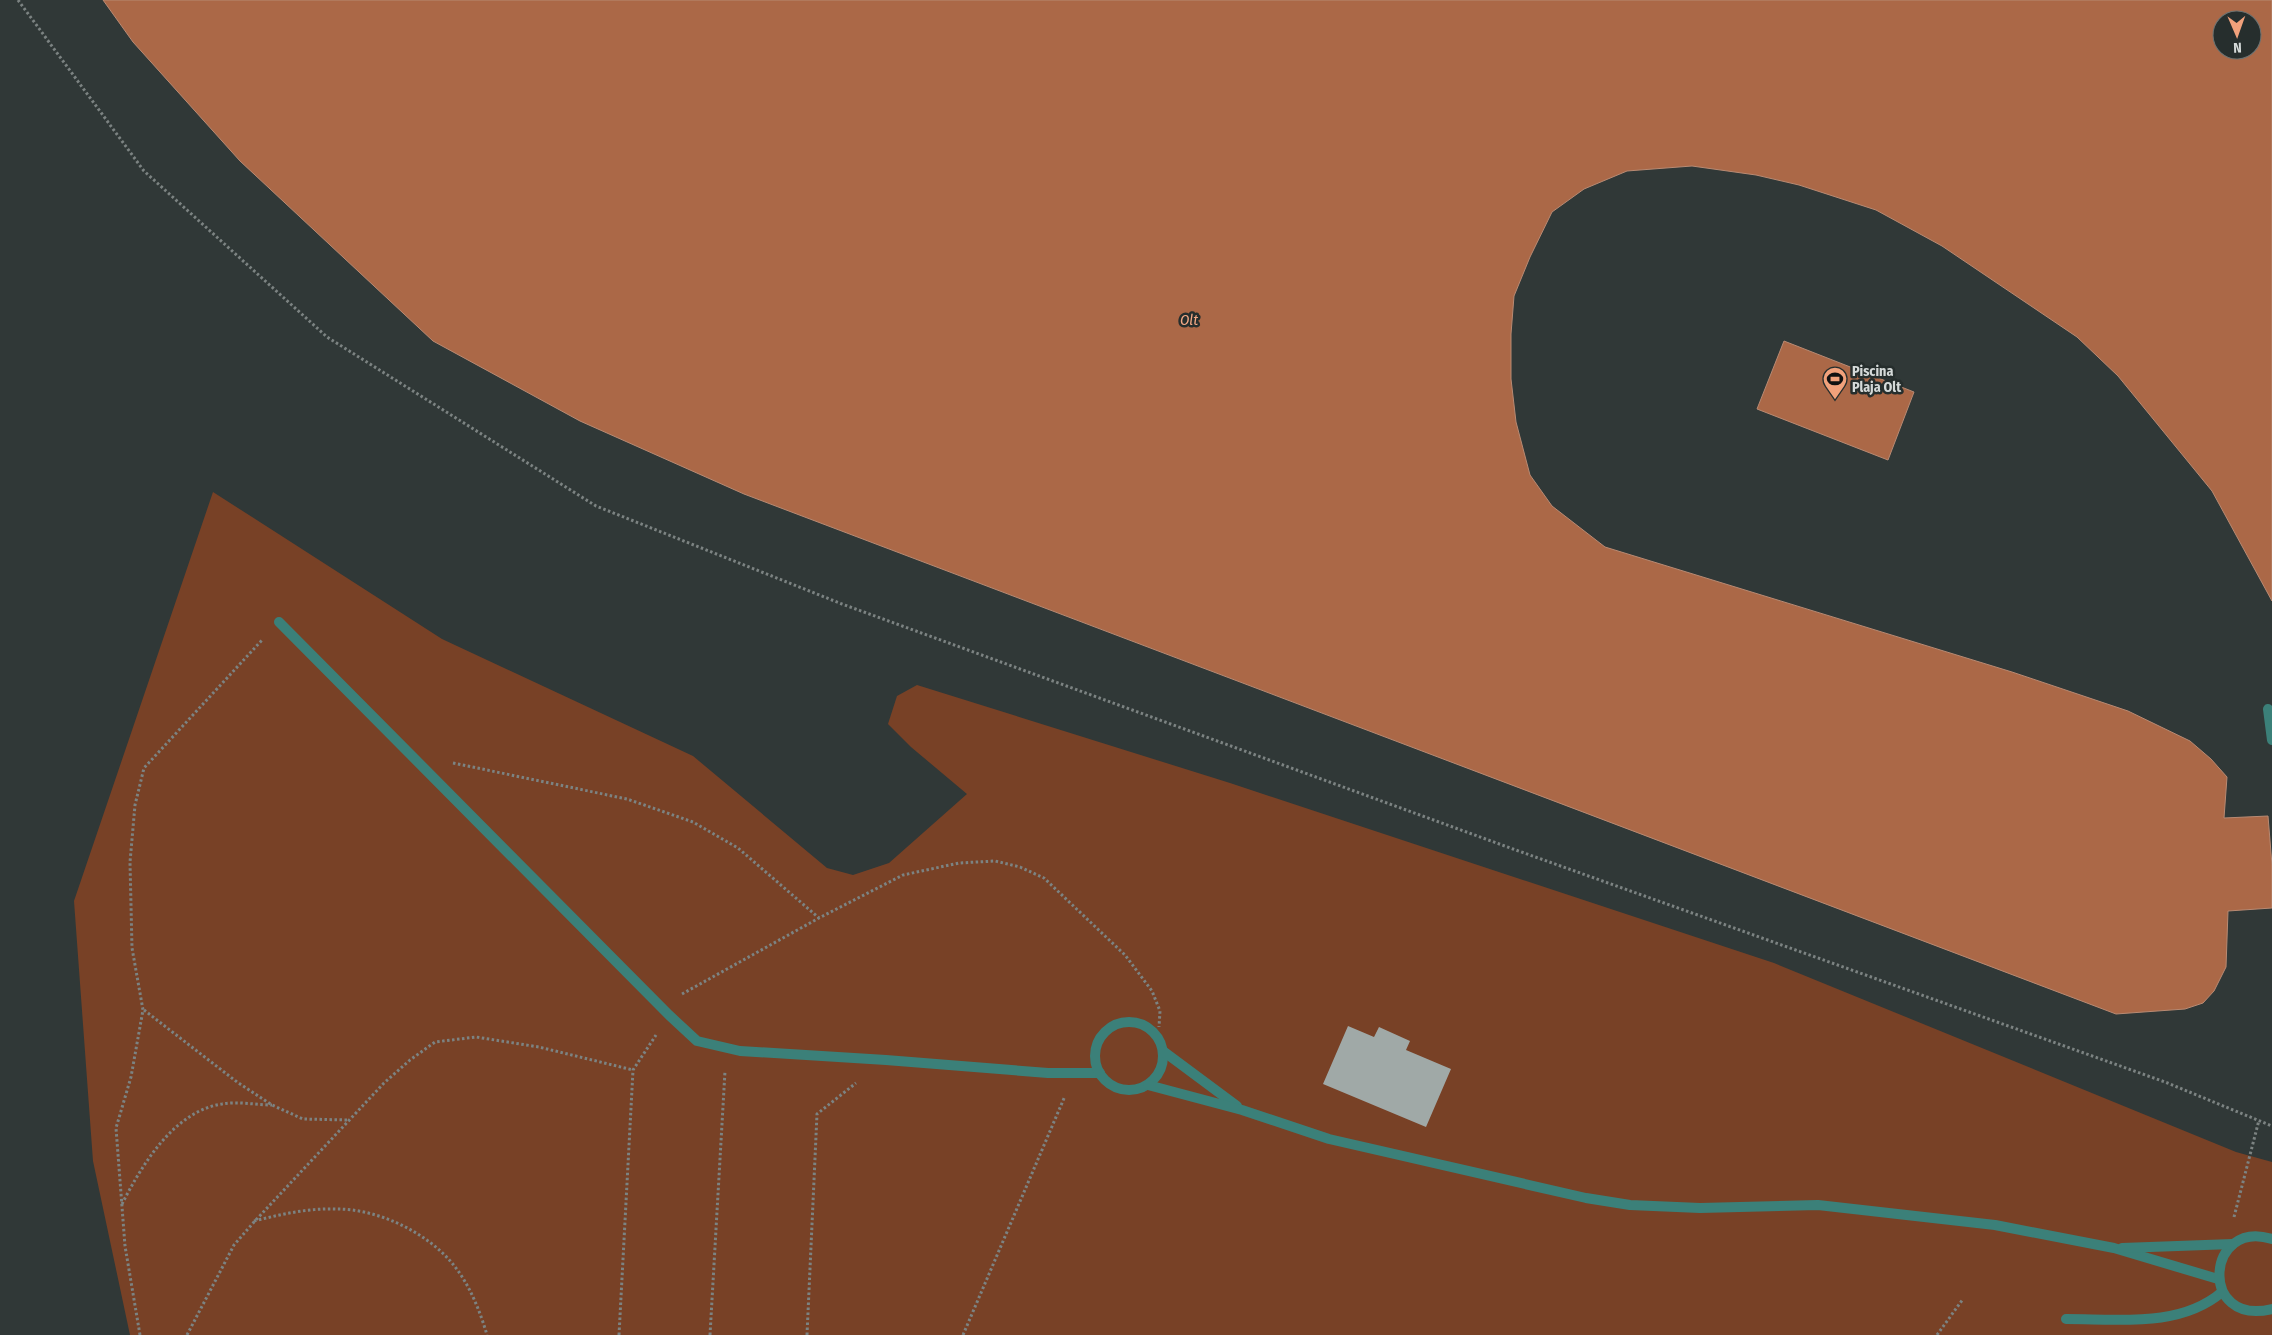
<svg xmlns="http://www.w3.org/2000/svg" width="2272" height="1335" viewBox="0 0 2272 1335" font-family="'Fira Sans Condensed',sans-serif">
<rect width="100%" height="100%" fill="#303837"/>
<polygon fill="#784126" points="213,492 442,639 693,756 827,868 853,875 889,863 967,794 911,747 888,724 897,696 917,685 1230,783 1774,963 2236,1152 2272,1162 2272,1335 130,1335 93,1161 74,901"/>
<g fill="#ab6847" stroke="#b88a73" fill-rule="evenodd">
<path d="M103 0H2272V601L2212 491 2118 376 2077 337 1942 246 1876 210 1799 185 1756 175 1692 166 1627 171 1584 189 1552 212 1530 257 1514 296 1511 334V379L1516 422 1530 475 1552 506 1605 547 2012 672 2128 711 2190 741 2211 759 2227 777 2224 818 2268 816 2272 865V908L2228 911 2226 967 2214 991 2203 1003 2185 1009 2116 1014 744 494 580 421 433 341 240 161 133 42ZM2222 20H2252V50H2222Z"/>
<polygon points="1784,341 1914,392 1888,460 1757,409"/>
</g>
<polygon fill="#a0a9a7" points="1348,1026 1374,1037 1379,1027 1410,1041 1406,1050 1451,1069 1426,1127 1323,1084"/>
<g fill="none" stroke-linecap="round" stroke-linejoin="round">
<g stroke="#7c8382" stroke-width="3" stroke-dasharray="2.5 2.5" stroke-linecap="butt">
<polyline points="18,0 144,171 327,337 596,506 842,604 1513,849 2165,1082 2272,1126"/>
<polyline points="453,763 627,799 693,822 738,848 819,918"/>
<polyline points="682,994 819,918 903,875 959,863 995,861 1020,867 1044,878 1125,955 1152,991 1160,1011 1159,1027"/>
<polyline points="144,1010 237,1082 272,1105 303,1119 348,1120"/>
<path d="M122 1204C142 1165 174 1111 222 1104 237 1101 256 1105 272 1105"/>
<polyline points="2234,1217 2259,1120"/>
<path d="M254 1221C282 1214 309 1208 337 1209 378 1209 426 1232 452 1263 469 1283 480 1311 487 1335"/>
<polyline points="140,1335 125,1246 116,1128 131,1077 143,1010 132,948 130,862 135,805 144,768 263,639"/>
<polyline points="187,1335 234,1245 254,1222 384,1083 410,1060 435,1042 476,1037 539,1047 633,1070"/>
<polyline points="619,1335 633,1070 656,1035"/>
<polyline points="710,1335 725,1071"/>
<polyline points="807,1335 817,1114 856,1083"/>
<polyline points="963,1335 1065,1096"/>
<polyline points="1937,1335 1963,1299"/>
</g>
<g stroke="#3b8079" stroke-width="10">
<polyline points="279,622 669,1015 697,1041 740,1051 886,1060 1048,1073 1100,1073"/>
<polyline points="2268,709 2272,740"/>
<circle cx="1129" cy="1056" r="34"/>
<polyline points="1163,1051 1237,1106"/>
<polyline points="1148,1085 1242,1110 1329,1139 1586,1198 1630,1205 1700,1208 1818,1205 1995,1225 2114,1248 2218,1279"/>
<path d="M2272 1239C2206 1218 2198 1327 2272 1309"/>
<polyline points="2122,1248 2233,1244"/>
<path d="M2066 1319C2118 1319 2180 1328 2222 1292"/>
</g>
</g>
<defs>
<symbol id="stadium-pin" viewBox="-11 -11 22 30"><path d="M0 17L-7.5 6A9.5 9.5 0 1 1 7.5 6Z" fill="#f1a17b" stroke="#262e2d"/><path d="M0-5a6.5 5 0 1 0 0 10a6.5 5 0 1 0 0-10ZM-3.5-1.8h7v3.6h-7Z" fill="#111"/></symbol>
</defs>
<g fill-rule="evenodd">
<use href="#stadium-pin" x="1821" y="365" width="28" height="38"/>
</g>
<g text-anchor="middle" stroke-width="5" stroke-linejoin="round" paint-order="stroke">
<g font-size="14" font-weight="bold" fill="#d5dad9" stroke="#262e2d" text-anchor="start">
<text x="1852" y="376">Piscina<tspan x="1852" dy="16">Plaja Olt</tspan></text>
</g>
<g font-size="15" font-style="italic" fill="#f6aa86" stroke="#262e2d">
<text x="1189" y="325">Olt</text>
</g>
</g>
<g transform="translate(2237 35) rotate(178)"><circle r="24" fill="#262e2d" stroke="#6c7372"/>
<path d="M0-4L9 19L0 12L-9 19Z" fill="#f1a17b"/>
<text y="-8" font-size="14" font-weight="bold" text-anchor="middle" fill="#d5dad9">N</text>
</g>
</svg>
